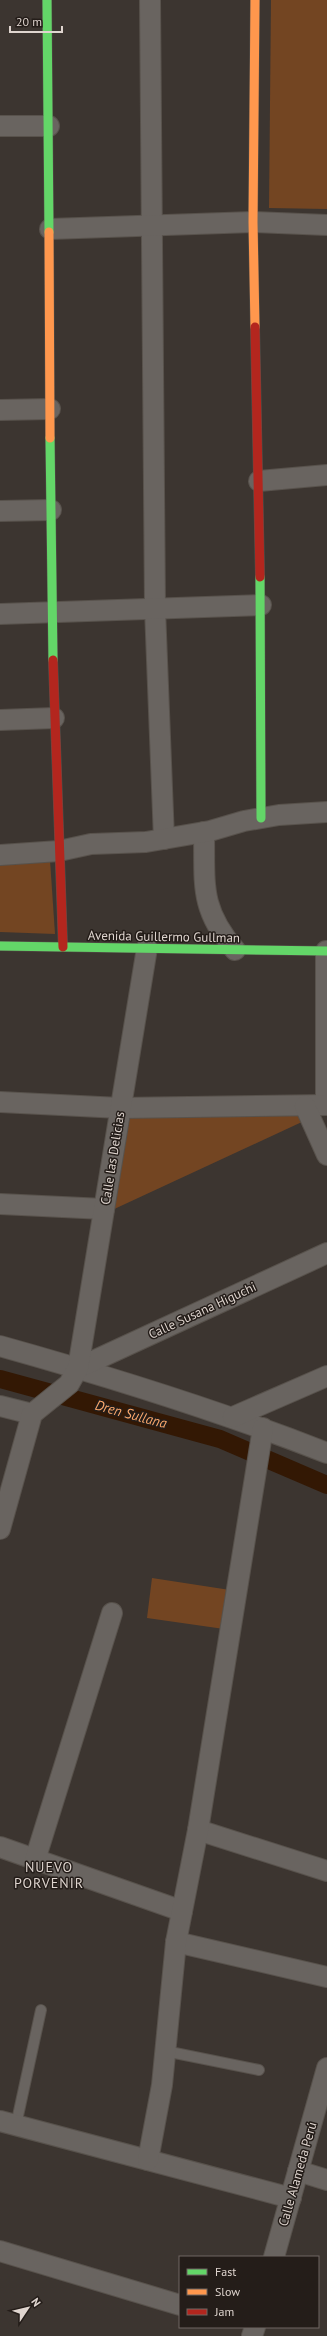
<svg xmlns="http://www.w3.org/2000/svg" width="327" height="2336" viewBox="0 0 327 2336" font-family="'PT Sans',sans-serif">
<rect width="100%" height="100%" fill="#3c3530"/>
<g fill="#734522">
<polygon points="271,0 327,0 327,209 269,208"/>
<polygon points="50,860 55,934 0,932 0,864"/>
<polygon points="300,1115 304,1121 110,1211 125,1117"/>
<polygon points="152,1578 230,1590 224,1629 147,1618"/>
</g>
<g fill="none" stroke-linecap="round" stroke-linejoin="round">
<polyline stroke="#331804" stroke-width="18" points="0,1379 220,1439 327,1485"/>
<defs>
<g id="lane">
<polyline points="165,2051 259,2070"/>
<polyline points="16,2125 41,2010"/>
</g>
<g id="street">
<polyline points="150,0 155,609 164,839"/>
<polyline points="0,126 49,126"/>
<polyline points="50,229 253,222 327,225"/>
<polyline points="0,410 50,409"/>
<polyline points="259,481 327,475"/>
<polyline points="0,511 51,510"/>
<polyline points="0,614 261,605"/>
<polyline points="0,720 54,718"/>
<path d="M204 832C205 884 199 908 235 950"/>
<polyline points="0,855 59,851 91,844 146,842 210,831 244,821 279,815 327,812"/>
<polyline points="326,951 326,1105"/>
<polyline points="0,1102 120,1108 327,1105"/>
<polyline points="305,1106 327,1155"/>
<polyline points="0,1204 104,1209"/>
<path d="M0 1346C111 1377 220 1411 327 1453"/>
<polyline points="78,1368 327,1253"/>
<polyline points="0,1406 32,1414"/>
<polyline points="233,1417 327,1376"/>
<polyline points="0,1529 32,1414 69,1384 78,1368 147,948"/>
<polyline points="198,1830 327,1871"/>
<polyline points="0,1847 182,1911"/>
<polyline points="35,1860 112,1613"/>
<polyline points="176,1942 327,1977"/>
<polyline points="0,2121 291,2198"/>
<polyline points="148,2160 162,2085 176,1942 198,1830 263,1428"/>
<polyline points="298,2171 327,2180"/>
<polyline points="0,2251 180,2305"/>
<polyline points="274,2257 327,2068"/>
<polyline points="252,2336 255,2327"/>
</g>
<g id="fast">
<polyline points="47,0 49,232"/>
<polyline points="50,438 53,660"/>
<polyline points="260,577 261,818"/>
<polyline points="0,946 327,951"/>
</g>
<g id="slow">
<polyline points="255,0 253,222 255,327"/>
<polyline points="49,232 50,438"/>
</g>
<g id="jam">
<polyline points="255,327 260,577"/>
<polyline points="53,660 63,947"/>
</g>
</defs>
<use href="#lane" stroke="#58524c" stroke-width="12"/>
<use href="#street" stroke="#58524c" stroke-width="22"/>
<use href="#fast" stroke="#58524c" stroke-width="10"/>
<use href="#slow" stroke="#58524c" stroke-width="10"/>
<use href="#jam" stroke="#58524c" stroke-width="10"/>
<use href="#lane" stroke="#696460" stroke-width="10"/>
<use href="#street" stroke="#696460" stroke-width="20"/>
<use href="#fast" stroke="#63d668" stroke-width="9"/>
<use href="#slow" stroke="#ff974d" stroke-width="9"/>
<use href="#jam" stroke="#b3261e" stroke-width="9"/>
</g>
<g text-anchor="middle" stroke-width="3" stroke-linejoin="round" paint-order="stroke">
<g font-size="13" fill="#dfd5cf" stroke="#241d19">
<text transform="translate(164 936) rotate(1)" y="5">Avenida Guillermo Gullman</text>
<text transform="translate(112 1158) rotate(-81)" y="5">Calle las Delicias</text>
<text transform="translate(202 1310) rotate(-25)" y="5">Calle Susana Higuchi</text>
<text transform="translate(297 2174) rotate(-74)" y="5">Calle Alameda Perú</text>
</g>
<g font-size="14" font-style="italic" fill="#fda96c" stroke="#241d19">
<text transform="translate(131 1414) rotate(15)" y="5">Dren Sullana</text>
</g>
<g font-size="14" letter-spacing="1" fill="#dfd5cf" stroke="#241d19">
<text x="49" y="1872">NUEVO<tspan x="49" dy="16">PORVENIR</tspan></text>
</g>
</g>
<rect x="179" y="2256" width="140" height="72" fill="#241d19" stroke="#6f6762"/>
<rect x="187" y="2269" width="20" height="6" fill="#63d668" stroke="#6f6762"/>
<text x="215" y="2276" font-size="12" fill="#dfd5cf">Fast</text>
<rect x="187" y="2289" width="20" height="6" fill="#ff974d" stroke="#6f6762"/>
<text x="215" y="2296" font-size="12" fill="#dfd5cf">Slow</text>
<rect x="187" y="2309" width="20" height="6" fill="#b3261e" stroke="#6f6762"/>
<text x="215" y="2316" font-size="12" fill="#dfd5cf">Jam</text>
<g transform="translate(28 2308) rotate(55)" stroke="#241d19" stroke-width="3" paint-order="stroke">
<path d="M0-3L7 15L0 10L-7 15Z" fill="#dfd5cf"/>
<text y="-6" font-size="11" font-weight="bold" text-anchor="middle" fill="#dfd5cf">N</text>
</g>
<path d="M10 26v6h52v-6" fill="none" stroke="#dfd5cf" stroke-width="2"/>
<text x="16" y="26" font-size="12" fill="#dfd5cf" stroke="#241d19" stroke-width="3" paint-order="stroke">20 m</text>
</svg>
